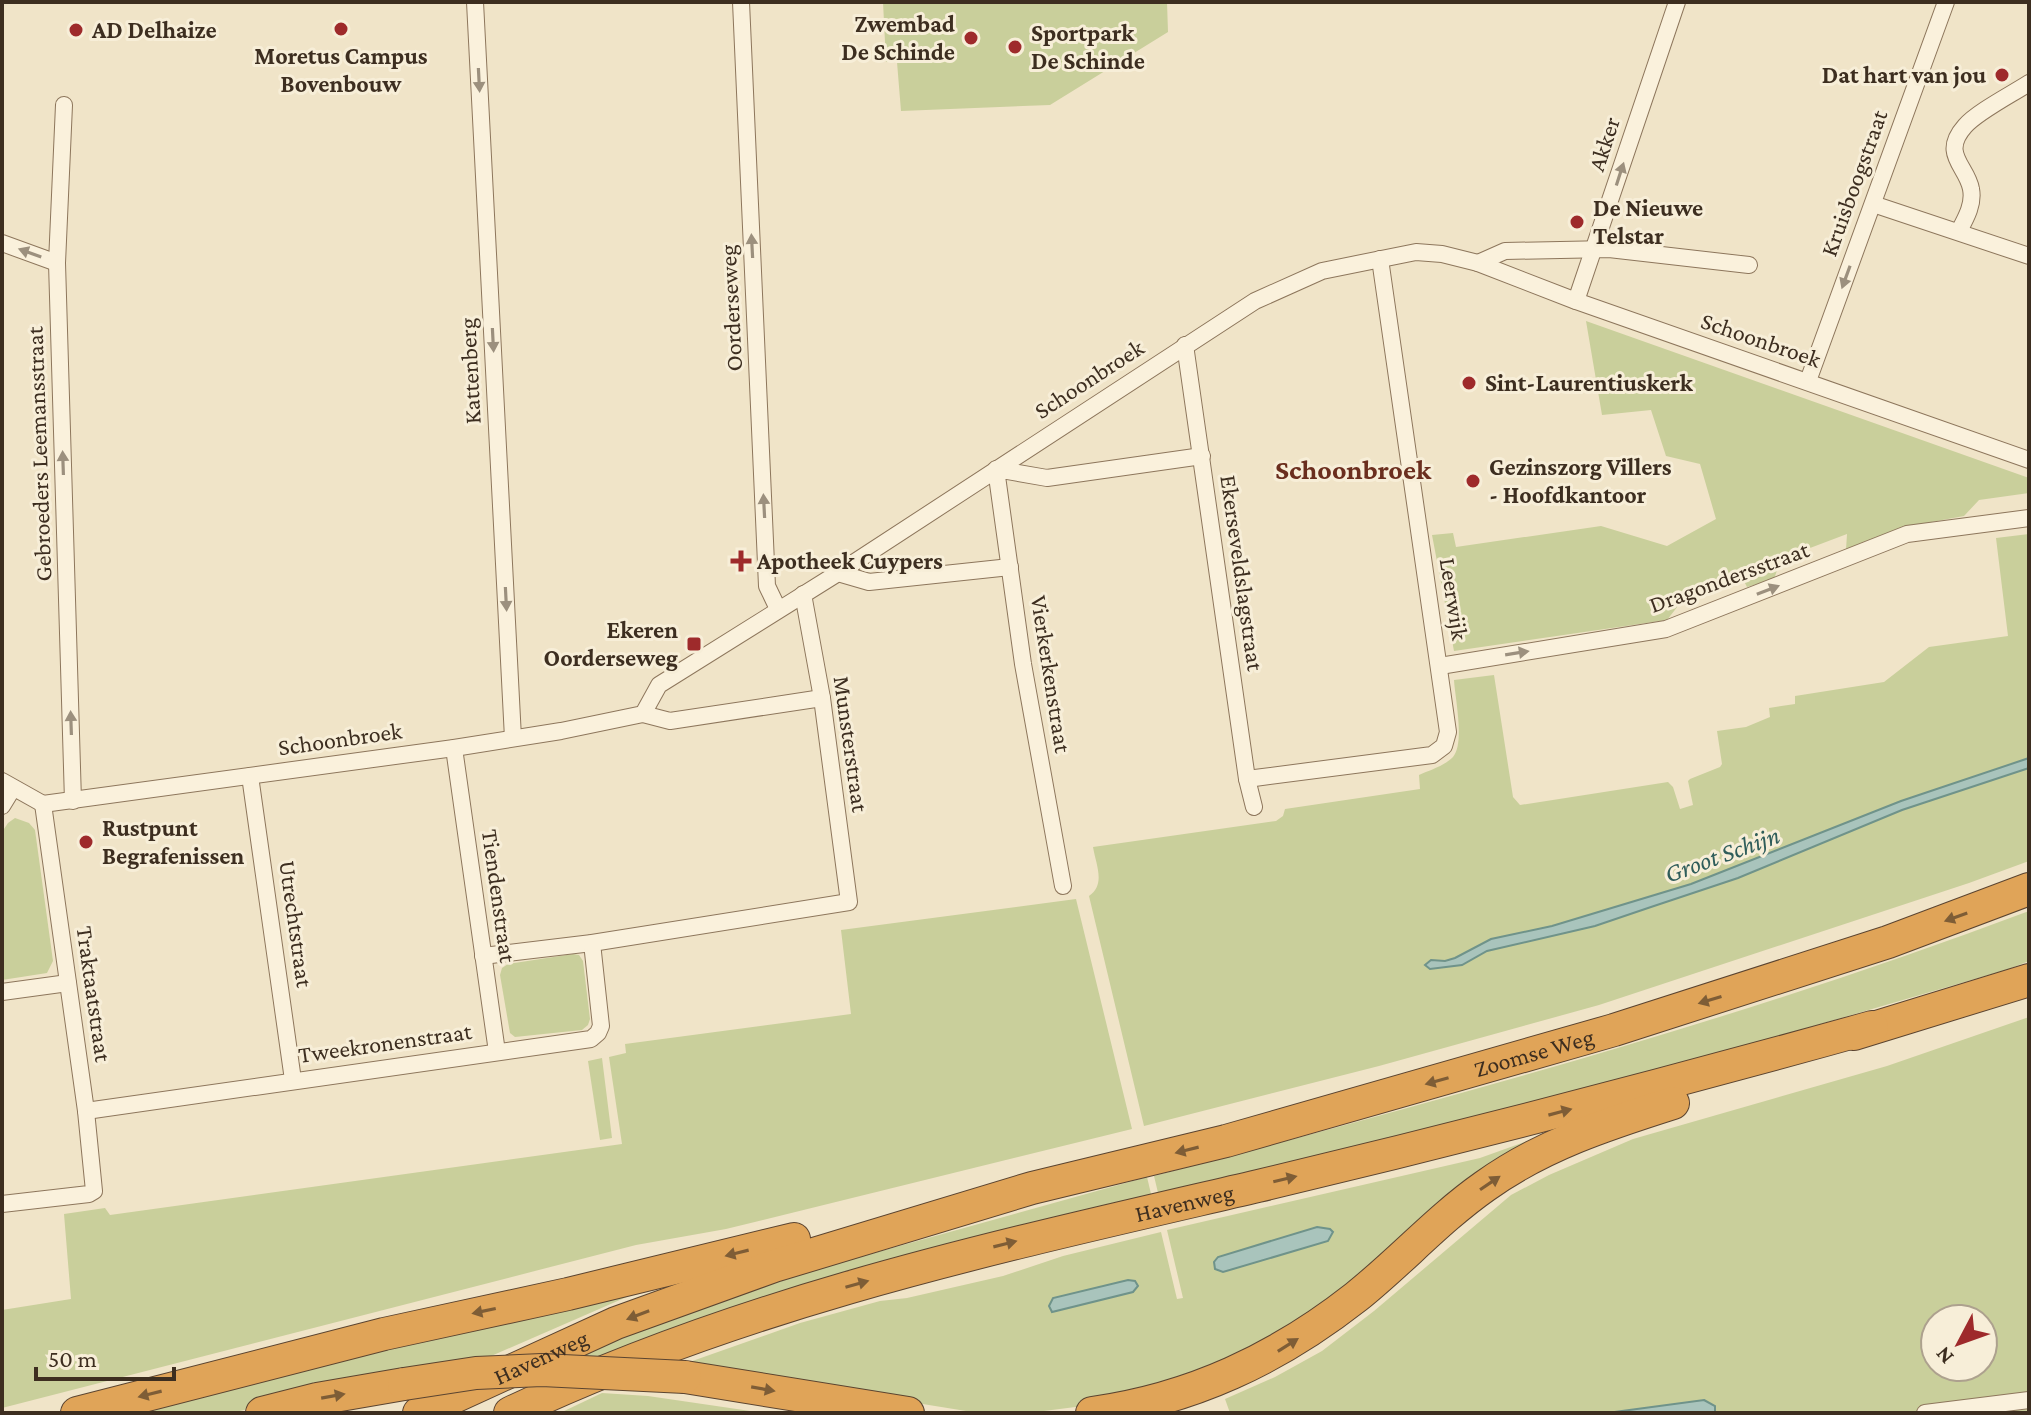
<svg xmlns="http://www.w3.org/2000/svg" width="2031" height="1415" viewBox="0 0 2031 1415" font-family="'Crimson Pro',serif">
<rect width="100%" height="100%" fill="#f0e4c8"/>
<g fill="#c9cf9b" fill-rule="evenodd">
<polygon points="883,2 1167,2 1168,32 1050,105 901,111 897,62 886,62"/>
<polygon points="1586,321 2029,478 2029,493 1979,500 1964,516 1910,526 1846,550 1847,534 1781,559 1774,579 1747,587 1740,573 1685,597 1667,620 1454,651 1432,535 1453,533 1456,547 1601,526 1667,546 1716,519 1700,464 1666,456 1651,410 1602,415"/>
<path d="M2029 534V861L1969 883 1599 1005 1379 1066 1144 1126 1089 896C1106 884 1096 865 1093 847L1276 821 1283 816 1285 809 1420 789 1419 775C1430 770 1444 766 1453 757 1465 743 1455 698 1454 680L1494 675 1513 797 1520 805 1668 782 1673 787 1680 809 1693 805 1688 781 1690 779 1720 767 1722 764 1717 731 1746 727 1770 717 1769 708 1795 704V696L1884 682 1929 647 2008 636 1996 538Z"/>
<polygon points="15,818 29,823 35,830 53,961 47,973 2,980 2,832 8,823"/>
<polygon points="1076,899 1132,1129 726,1229 636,1245 2,1408 2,1310 71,1299 64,1214 105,1208 110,1215 622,1144 609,1057 626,1053 625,1044 851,1014 841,930"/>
<path d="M2029 911V961L2009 969 1636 1078 1159 1197 1154 1176C1449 1098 1743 1019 2029 911Z"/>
<polygon points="573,954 579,955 583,961 590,1019 588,1025 582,1030 515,1037 510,1033 500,975 502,968 508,964"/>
<path d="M2029 1017V1413H1230L1225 1399 1275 1377 1322 1351 1374 1311 1511 1195 1549 1175 1633 1139 1887 1066ZM1935 1319H1983V1367H1935Z"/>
<polygon points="602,1058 612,1138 600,1140 588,1061"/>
<polygon points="1550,1133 1317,1312 1213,1366 1091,1405 1044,1411 966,1411 681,1365 800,1323 880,1301 907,1298 1003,1276 1063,1256 1161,1232 1177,1299 1183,1298 1167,1230 1480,1158"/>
<polygon points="1147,1177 1152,1198 599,1358 571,1358 692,1310 831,1265"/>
<polygon points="629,1296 482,1360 342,1385 232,1413 117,1413 398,1341"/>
<polygon points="602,1393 648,1396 764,1413 560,1413"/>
</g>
<g fill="#a9c4bc" stroke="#6f938a" stroke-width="2">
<polygon points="2029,758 2029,768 1902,810 1738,878 1651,907 1595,926 1487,951 1462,965 1430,969 1425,965 1431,960 1445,961 1455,958 1491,939 1552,926 1691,884 1901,801"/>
<polygon points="1317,1227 1330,1229 1333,1232 1328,1241 1223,1272 1215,1269 1214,1262 1218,1257"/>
<polygon points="1128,1280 1135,1281 1138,1286 1133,1292 1052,1312 1049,1306 1053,1298"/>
<polygon points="1704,1400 1715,1406 1715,1413 1607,1413"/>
</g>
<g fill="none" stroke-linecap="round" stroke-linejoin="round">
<defs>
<g id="minor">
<polyline points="475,2 513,738"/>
<polyline points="741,2 767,586 778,609"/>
<polyline points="64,105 57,263 73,801"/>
<polyline points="1873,204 2029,256"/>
<path d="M1959 231C1966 218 1974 204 1971 189 1967 166 1940 154 1965 126 1977 112 2012 94 2029 83"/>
<polyline points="2,243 57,263"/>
<polyline points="1478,263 1505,251 1609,249 1749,265"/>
<polyline points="1576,301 1677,2"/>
<polyline points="1185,345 1247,779 1254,807"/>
<polyline points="1808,381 1946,2"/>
<polyline points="838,573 869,582 1010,567"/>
<polyline points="1440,666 1666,629 1907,534 2029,518"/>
<polyline points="643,714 670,721 822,698"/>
<polyline points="454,748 497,1052"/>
<polyline points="250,776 293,1080"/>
<polyline points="1247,779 1432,755 1444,746 1448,732 1380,259"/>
<polyline points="2,781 43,804"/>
<polyline points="43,804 454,748 561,731 643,714 659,685 838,573 1255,301 1322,271 1416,252 1442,254 1478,263 1576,301 2029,460"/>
<polyline points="2,806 13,788"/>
<polyline points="1063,886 1023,664 996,469 1047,478 1202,456"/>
<polyline points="483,956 592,943 849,902 822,698 803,594"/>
<polyline points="2,992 68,983"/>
<polyline points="86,1111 591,1039 598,1033 601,1026 592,943"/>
<polyline points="2,1204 89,1194 94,1191 86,1111 43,804"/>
<polyline points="1925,1413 2029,1400"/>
</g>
<g id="motorway">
<polyline points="1854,1034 2029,980"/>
<polyline points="685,1377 908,1413"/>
<polyline points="77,1413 384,1334 568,1294 794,1239"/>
<polyline points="262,1413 317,1399 404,1384"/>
<path id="s1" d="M419 1413 616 1323 774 1266 1032 1188 1226 1141 1614 1030 1888 942 2029 889"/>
<path id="s2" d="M510 1413C751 1299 1001 1246 1258 1186 1464 1137 1668 1084 1872 1027"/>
<path d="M1092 1413C1192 1399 1277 1359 1356 1297 1400 1262 1438 1219 1485 1186 1542 1145 1607 1124 1673 1103"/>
</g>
</defs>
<use href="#minor" stroke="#8d765c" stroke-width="18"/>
<use href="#motorway" stroke="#5b4430" stroke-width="34"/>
<use href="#minor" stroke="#faf1dc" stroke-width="16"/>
<use href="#motorway" stroke="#e0a458" stroke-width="32"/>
<defs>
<polyline id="motorway-bridge" points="404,1384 476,1373 542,1370 685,1377"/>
</defs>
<use href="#motorway-bridge" stroke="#5b4430" stroke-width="34" stroke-linecap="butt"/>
<use href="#motorway-bridge" stroke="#e0a458" stroke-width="32"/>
</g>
<defs><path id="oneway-solid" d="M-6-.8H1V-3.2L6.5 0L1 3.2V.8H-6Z" transform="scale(2)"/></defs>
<g fill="#9c907e">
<use href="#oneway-solid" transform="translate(479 80) rotate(87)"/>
<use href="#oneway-solid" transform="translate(1620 174) rotate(-72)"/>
<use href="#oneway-solid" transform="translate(752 246) rotate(-93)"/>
<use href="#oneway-solid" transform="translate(30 253) rotate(-160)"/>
<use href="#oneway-solid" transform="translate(1846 277) rotate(110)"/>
<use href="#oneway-solid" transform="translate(493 340) rotate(87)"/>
<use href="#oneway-solid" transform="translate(63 463) rotate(-92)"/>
<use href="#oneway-solid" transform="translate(764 506) rotate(-93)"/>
<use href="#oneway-solid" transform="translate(1768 590) rotate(-21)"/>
<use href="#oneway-solid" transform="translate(506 599) rotate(87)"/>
<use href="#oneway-solid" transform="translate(1517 653) rotate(-9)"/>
<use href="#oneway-solid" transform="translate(71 723) rotate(-92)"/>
</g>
<g fill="#7e5d36">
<use href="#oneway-solid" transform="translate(1956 917) rotate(160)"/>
<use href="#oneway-solid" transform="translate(1710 1000) rotate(163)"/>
<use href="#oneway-solid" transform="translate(1437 1081) rotate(164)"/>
<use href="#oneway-solid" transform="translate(1560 1112) rotate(-15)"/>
<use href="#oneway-solid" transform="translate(1187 1150) rotate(166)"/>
<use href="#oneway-solid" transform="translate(1285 1179) rotate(-13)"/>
<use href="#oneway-solid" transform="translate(1490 1183) rotate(-34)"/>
<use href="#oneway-solid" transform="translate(1005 1244) rotate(-14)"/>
<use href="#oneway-solid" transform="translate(737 1253) rotate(166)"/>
<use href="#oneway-solid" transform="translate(857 1284) rotate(-16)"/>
<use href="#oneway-solid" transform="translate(484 1311) rotate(168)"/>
<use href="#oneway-solid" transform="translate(638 1315) rotate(159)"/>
<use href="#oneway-solid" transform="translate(1288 1345) rotate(-32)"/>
<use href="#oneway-solid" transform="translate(763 1389) rotate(10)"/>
<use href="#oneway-solid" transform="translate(150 1394) rotate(166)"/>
<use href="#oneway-solid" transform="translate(333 1396) rotate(-10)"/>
</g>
<g fill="#9e2a2b" stroke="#f7eed8" stroke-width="3">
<circle cx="341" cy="29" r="8"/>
<circle cx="76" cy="30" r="8"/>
<circle cx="971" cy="38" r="8"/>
<circle cx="1015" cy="47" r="8"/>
<circle cx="2002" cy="75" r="8"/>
<circle cx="1577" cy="222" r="8"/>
<circle cx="1469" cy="383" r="8"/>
<circle cx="1473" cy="481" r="8"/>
<path d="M737 549h8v8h8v8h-8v8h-8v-8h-8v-8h8z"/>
<rect x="686" y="636" width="16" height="16" rx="4"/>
<circle cx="86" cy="842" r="8"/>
</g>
<g text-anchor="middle" stroke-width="6" stroke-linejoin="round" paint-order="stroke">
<g font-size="24" font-weight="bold" fill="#3d2e20" stroke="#f7eed8" text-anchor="start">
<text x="955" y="32" text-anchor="end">Zwembad<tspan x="955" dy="28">De Schinde</tspan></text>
<text x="92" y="38">AD Delhaize</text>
<text x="1031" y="41">Sportpark<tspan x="1031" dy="28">De Schinde</tspan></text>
<text x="341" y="64" text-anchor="middle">Moretus Campus<tspan x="341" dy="28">Bovenbouw</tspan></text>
<text x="1986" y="83" text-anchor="end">Dat hart van jou</text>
<text x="1593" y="216">De Nieuwe<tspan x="1593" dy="28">Telstar</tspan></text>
<text x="1485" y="391">Sint-Laurentiuskerk</text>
<text x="1489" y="475">Gezinszorg Villers<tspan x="1489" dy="28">- Hoofdkantoor</tspan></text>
<text x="757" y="569">Apotheek Cuypers</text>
<text x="678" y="638" text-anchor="end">Ekeren<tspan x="678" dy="28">Oorderseweg</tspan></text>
<text x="102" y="836">Rustpunt<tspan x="102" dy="28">Begrafenissen</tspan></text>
</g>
<g font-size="24" fill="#3d2e20" stroke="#f7eed8">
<text transform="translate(1604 144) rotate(-72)" y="8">Akker</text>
<text transform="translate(1854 183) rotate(-70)" y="8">Kruisboogstraat</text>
<text transform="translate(731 308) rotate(-93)" y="8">Oorderseweg</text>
<text transform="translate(1761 340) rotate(19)" y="8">Schoonbroek</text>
<text transform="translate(470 371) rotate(-93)" y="8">Kattenberg</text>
<text transform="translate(1089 379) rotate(-33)" y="8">Schoonbroek</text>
<text transform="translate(39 454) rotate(-92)" y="8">Gebroeders Leemansstraat</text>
<text transform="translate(1242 573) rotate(82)" y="8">Ekerseveldslagstraat</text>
<text transform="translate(1729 577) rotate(-20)" y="8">Dragondersstraat</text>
<text transform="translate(1454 599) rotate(81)" y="8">Leerwijk</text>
<text transform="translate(1051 674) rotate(81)" y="8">Vierkerkenstraat</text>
<text transform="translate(340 739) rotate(-8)" y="8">Schoonbroek</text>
<text transform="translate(851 744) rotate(82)" y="8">Munsterstraat</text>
<text transform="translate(499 896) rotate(82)" y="8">Tiendenstraat</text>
<text transform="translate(296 924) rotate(82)" y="8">Utrechtstraat</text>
<text transform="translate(94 994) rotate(82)" y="8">Traktaatstraat</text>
<text transform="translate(385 1043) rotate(-8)" y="8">Tweekronenstraat</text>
<text dy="8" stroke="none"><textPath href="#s1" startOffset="1174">Zoomse Weg</textPath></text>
<text dy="8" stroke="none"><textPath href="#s2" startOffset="708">Havenweg</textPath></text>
<text dy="8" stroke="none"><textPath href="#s1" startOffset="134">Havenweg</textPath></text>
</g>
<g font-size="26" font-style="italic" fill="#2f5d5a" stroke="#f7eed8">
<text transform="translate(1722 854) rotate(-20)" y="9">Groot Schijn</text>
</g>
<g font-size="28" font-weight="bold" fill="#6b2e1e" stroke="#f7eed8">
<text x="1353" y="479">Schoonbroek</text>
</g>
</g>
<rect width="2031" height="1415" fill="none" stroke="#3d2e20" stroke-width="8"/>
<g transform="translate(1959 1343) rotate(229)"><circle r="38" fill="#f7eed8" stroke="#ada18e" stroke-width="2"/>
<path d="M0-6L14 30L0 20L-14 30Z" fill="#9e2a2b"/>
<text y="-12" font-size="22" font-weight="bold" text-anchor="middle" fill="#3d2e20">N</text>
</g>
<path d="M36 1367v12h138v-12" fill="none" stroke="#3d2e20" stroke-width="4"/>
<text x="48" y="1367" font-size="24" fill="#3d2e20" stroke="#f7eed8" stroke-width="6" paint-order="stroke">50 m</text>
</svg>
